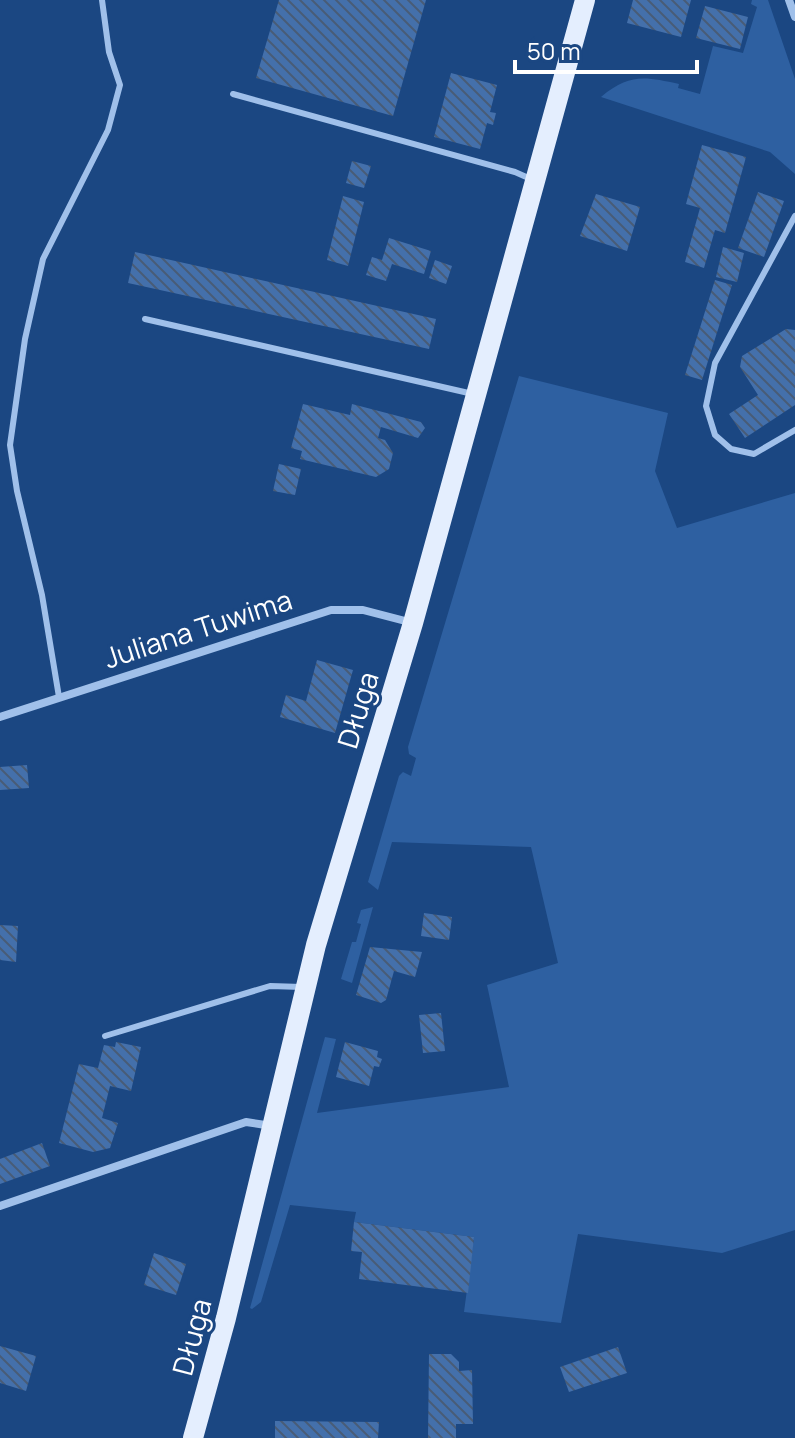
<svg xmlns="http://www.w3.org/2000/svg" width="795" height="1438" viewBox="0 0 795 1438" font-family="Manrope,sans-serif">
<defs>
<pattern id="building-back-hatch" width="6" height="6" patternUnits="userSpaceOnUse" patternTransform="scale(2)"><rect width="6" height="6" fill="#4470ab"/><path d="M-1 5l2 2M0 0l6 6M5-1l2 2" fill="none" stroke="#485c77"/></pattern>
</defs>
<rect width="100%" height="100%" fill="#1b4782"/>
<g fill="#2e60a1">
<path d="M752 0H768L795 79V174L770 152 601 97C630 73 645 77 679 84L678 88 700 94 713 46 743 53 757 7 751 4Z"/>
<polygon points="519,376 668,413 655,471 677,528 795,493 795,1230 722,1253 578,1234 561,1323 464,1312 474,1237 354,1222 356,1212 290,1205 261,1302 252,1309 250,1308 325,1037 336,1039 317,1113 509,1087 487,985 558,963 531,847 392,842 378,890 368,882 399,776 403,772 411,776 416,758 409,754 408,747"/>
<polygon points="373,907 352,983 341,979 352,942 356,942 361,924 357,923 361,910"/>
</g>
<g fill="url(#building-back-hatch)">
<polygon points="279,0 426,0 393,116 256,78"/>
<polygon points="633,0 691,0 681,37 627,23"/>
<polygon points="705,6 748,17 740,49 696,38"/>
<polygon points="451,73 497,85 490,112 496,113 493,125 487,123 480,149 434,137"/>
<polygon points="702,145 746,157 725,233 715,230 704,268 685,262 700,208 686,204"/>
<polygon points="352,161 371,166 364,188 346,183"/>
<polygon points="758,192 784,201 764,257 738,248"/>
<polygon points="596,194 640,207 627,251 580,236"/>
<polygon points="343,196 364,202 348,266 327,260"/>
<polygon points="389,238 431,251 424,274 392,264 386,281 366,275 372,257 382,260"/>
<polygon points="723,247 744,253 737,282 716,277"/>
<polygon points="135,252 436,319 429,349 128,283"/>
<polygon points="435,260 452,266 446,284 429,278"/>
<polygon points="715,280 732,285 702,380 685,375"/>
<polygon points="786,329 795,330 795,405 745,438 729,414 758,395 740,367 742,356"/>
<polygon points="303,404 350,415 352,404 421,422 425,428 418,438 381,427 378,438 385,440 393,453 389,469 376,477 300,459 302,451 291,448"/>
<polygon points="279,464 301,469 295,495 273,491"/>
<polygon points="317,660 353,670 335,733 280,717 286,695 306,701"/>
<polygon points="27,765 29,788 0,790 0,767"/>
<polygon points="424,913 452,917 449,940 421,936"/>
<polygon points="0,925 18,926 16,962 0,960"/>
<polygon points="370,947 422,952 415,977 394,971 386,1000 381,1003 356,995"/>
<polygon points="441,1013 445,1051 423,1053 419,1015"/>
<polygon points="116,1042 141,1047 131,1091 110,1086 102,1118 118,1123 110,1148 93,1152 59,1143 79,1064 98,1068 104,1045 115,1047"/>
<polygon points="345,1042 378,1051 377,1057 382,1059 379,1067 374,1066 369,1086 336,1077"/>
<polygon points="42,1143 50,1166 0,1184 0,1159"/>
<polygon points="354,1222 474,1237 468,1293 359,1279 362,1252 351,1251"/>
<polygon points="154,1253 186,1264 176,1295 144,1285"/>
<polygon points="0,1346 36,1356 26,1391 0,1383"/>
<polygon points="618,1347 627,1373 569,1392 560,1367"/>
<polygon points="429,1354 451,1354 459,1362 459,1371 472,1370 473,1424 456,1424 456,1438 428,1438"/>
<polygon points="275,1421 379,1422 378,1438 275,1438"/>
</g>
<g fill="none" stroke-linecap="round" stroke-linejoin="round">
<g stroke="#a0c0ea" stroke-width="6">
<polyline points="233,94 515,172 533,180"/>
<polyline points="795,216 715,363 706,406 715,435 731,449 754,454 795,430"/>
<polyline points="145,319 473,394"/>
<polyline points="59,697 42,595 17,491 10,445 25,339 43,259 108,130 120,85 109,52 102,0"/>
<polyline points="105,1036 270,986 302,987"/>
</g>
<g stroke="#a0c0ea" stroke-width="8">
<polyline points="789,0 795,17"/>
<polyline points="0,717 331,610 363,610 413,623"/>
<polyline points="0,1206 246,1122 272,1126"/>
</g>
<polyline stroke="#e4eefe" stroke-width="20" points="193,1438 226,1318 316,945 413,623 585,0"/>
</g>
<g text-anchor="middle" stroke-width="6" stroke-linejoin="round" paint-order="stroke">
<g font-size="28" fill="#fff" stroke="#1b4782">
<text transform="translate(198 629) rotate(-18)" y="10">Juliana Tuwima</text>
<text transform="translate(358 710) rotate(-73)" y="10">Długa</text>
<text transform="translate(192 1337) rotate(-75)" y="10">Długa</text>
</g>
</g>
<path d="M515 60v12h182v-12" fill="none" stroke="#ffffff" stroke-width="4"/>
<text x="527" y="60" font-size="24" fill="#ffffff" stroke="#1b4782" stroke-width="6" paint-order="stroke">50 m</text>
</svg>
